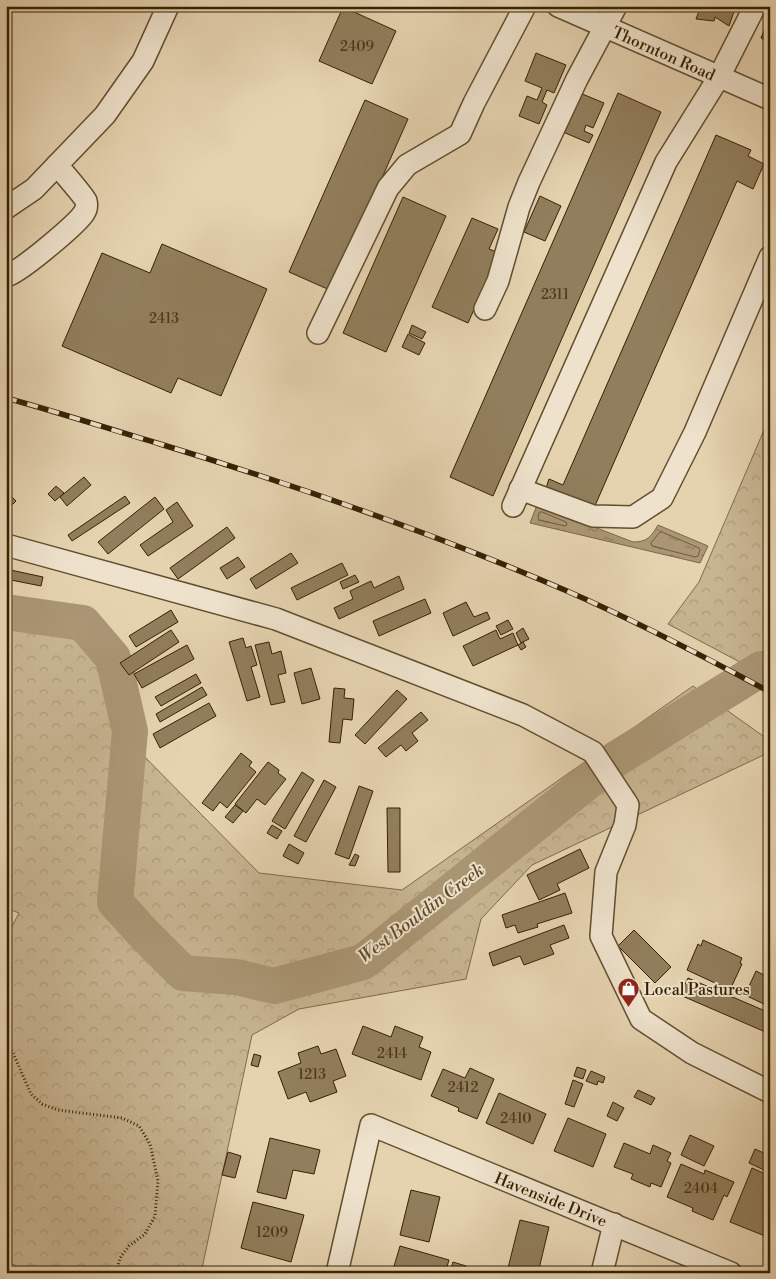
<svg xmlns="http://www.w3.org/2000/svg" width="776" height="1279" viewBox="0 0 776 1279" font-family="'Libre Bodoni',serif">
<defs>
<pattern id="forest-crowns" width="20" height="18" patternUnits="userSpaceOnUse" patternTransform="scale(1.25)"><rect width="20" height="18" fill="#c7b592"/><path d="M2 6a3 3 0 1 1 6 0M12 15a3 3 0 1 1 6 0" fill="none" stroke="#ac9b7c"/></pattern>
<pattern id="water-ripples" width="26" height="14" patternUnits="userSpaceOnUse" patternTransform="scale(1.25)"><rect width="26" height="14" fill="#aa9674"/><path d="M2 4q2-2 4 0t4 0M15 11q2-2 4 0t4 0" fill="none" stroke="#8b7a5d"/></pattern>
</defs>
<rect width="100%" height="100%" fill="#e5d3b0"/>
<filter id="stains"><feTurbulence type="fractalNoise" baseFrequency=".004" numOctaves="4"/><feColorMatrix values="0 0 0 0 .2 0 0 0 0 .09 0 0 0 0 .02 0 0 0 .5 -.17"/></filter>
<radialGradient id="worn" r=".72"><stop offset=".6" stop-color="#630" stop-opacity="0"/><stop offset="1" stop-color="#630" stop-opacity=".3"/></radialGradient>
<g fill="url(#forest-crowns)" stroke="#7e6b4a">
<polygon points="770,416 770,678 668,624 699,582"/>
<polygon points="6,605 80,610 104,628 136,705 136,748 259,873 402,890 693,686 770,741 770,752 532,865 481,919 466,979 299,1009 252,1035 201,1273 19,1273 14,1264 6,1268 6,938 19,913 6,908"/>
</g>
<path fill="url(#water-ripples)" stroke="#7c6746" d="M537 505 633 542C647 542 651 537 658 525L708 546 700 563 530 523Z"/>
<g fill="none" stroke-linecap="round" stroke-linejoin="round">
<g stroke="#705c3a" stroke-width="1">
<polygon points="542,512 566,522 567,525 565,526 539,520 538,517 539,513"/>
<polygon points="662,532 699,548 700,550 698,556 695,557 652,546 651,543 659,533"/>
</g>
<polyline stroke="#aa9674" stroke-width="36" points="6,612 83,623 113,658 130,731 115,902 144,934 183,973 236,977 274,986 363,962 616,759 761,669 770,669"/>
</g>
<g fill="#917e5c" stroke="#362101">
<polygon points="701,6 736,6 729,26 715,17 714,21 696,19"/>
<polygon points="343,7 396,31 372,84 319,61"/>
<polygon points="766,26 770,28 770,42 761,38"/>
<polygon points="536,53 566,65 554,93 547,90 542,102 547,105 539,124 519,116 527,96 537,100 542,88 525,81"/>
<polygon points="580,93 604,103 593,128 586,125 584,131 593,135 589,143 563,132"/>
<polygon points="618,93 661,112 493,496 450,477"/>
<polygon points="365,100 408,119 332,291 289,272"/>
<polygon points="716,135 751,150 748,156 764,164 753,189 737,181 594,508 546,488 549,479 563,485"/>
<polygon points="540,196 561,206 545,241 524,232"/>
<polygon points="403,197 446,216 386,352 343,333"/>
<polygon points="472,218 498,229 489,249 499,253 468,323 432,307"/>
<polygon points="162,244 267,289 221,396 178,378 171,393 62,346 102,253 150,273"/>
<polygon points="412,325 426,332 422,339 409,333"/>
<polygon points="408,334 425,343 419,355 402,347"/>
<polygon points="84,477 91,485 67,506 60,497"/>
<polygon points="56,486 64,493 55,501 48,494"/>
<polygon points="6,491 16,501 6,511"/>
<polygon points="125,496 130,503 72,541 68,535"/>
<polygon points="155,497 164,509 108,554 98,542"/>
<polygon points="177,502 193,526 148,556 140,545 173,522 166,510"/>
<polygon points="227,527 235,538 178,579 170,568"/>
<polygon points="291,553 298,563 256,589 250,579"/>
<polygon points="238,557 245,567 227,579 220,568"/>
<polygon points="342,563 348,575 297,600 291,588"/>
<polygon points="6,569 43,577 41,586 6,579"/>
<polygon points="355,575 359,582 343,589 340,582"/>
<polygon points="399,576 404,589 339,619 334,608 353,599 350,591 371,581 374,588"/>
<polygon points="425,599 431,613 379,636 373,621"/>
<polygon points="466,602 474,617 487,612 490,619 453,636 443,613"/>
<polygon points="171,610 178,622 136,647 129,636"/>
<polygon points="508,620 513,629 501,635 496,626"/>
<polygon points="523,628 529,639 521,643 516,633"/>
<polygon points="171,630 179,642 129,675 120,663"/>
<polygon points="496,630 500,639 513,633 518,645 473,666 463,646"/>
<polygon points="243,638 246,648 251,646 257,665 251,667 260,697 247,701 229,642"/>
<polygon points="269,642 272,654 281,651 286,673 278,675 285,702 271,705 255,645"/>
<polygon points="523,642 526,647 521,650 518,645"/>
<polygon points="187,645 194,659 142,688 134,674"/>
<polygon points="311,668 320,699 302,704 294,673"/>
<polygon points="196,674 201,683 161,706 155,697"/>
<polygon points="202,687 207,695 160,722 156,714"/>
<polygon points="334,688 345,689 344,698 354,699 352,720 343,719 340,743 329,742"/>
<polygon points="397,690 407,699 365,744 355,735"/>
<polygon points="209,703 216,716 160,748 153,734"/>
<polygon points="421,712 428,720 412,733 418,741 406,751 401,745 386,757 378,748"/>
<polygon points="241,753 252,762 249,766 256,772 227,808 220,802 213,811 202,803"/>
<polygon points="268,762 279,770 278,773 286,779 265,805 257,799 246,813 235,804"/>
<polygon points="302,772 314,780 285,829 272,821"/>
<polygon points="324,780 336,787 306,842 294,836"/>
<polygon points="359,786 373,791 349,859 335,854"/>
<polygon points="235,805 243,811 233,823 225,817"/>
<polygon points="387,808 400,808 400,872 388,872"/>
<polygon points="272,825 282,831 277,839 267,833"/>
<polygon points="289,844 304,853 298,864 283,856"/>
<polygon points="580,849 589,868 557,884 560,890 539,900 527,875"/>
<polygon points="355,854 359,856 355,866 349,865"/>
<polygon points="565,893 572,913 537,924 538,927 518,933 515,925 506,928 502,915"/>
<polygon points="564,925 569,938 550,945 554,954 524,965 520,956 493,966 489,953"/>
<polygon points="634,930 671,967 655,983 618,946"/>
<polygon points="703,940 742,958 740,963 742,964 730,990 687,970 698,944 701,946"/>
<polygon points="756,971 770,978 770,1007 745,995"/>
<polygon points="688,978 770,1013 770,1034 680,995"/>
<polygon points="363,1026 391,1037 395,1026 423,1037 419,1047 431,1052 421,1080 352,1054"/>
<polygon points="318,1046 321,1054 336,1049 346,1076 333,1081 337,1092 310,1102 306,1092 288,1099 278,1072 301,1063 298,1053"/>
<polygon points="254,1054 261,1056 258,1067 251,1065"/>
<polygon points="577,1067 586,1070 583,1079 574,1076"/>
<polygon points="470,1068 494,1079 477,1119 458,1111 459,1108 431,1096 443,1069 465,1078"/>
<polygon points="591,1071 605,1077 603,1083 598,1081 597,1085 586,1081"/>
<polygon points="573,1080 583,1084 574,1107 565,1104"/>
<polygon points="638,1090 655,1098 651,1105 634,1097"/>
<polygon points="499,1093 546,1114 533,1144 486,1123"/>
<polygon points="613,1102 624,1108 617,1121 607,1116"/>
<polygon points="568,1118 606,1134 593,1167 554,1151"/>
<polygon points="690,1135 714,1146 704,1166 681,1155"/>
<polygon points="270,1138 320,1150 314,1174 293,1170 286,1199 257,1192"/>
<polygon points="624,1143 650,1154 653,1145 671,1153 667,1161 671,1163 661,1187 651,1183 650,1187 631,1179 633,1174 614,1167"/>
<polygon points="755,1149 770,1156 764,1170 749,1163"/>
<polygon points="228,1152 241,1156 235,1178 222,1175"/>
<polygon points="681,1164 704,1174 705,1170 734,1182 727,1197 724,1195 713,1220 692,1211 693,1208 667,1197"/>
<polygon points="752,1168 770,1176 770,1238 730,1222"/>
<polygon points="411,1190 440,1197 429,1242 400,1235"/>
<polygon points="253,1202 304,1215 291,1262 241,1248"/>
<polygon points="520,1220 549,1227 538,1273 528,1273 508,1268"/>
<polygon points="400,1246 449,1260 445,1273 392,1273"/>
<polygon points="453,1262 466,1266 464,1273 450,1273"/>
</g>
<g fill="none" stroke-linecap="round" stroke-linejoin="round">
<defs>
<g id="minor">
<polyline points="558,6 770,99"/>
<polyline points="6,208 34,189 105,115 143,61 168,6"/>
<path d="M6 276C18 274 77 224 84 213 86 210 87 205 86 201 84 196 62 171 57 165"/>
<polyline points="485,309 498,281 519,207 529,182 577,79 616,6"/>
<polyline points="318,333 388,188 407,165 460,134 474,103 525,6"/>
<polyline points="520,489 593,516 633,517 662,498 695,432 770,257"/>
<polyline points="513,506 666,162 719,77 755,6"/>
<polyline points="6,545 276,619 523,715 593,752 628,805 625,825 606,872 601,936 641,1019 692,1053 770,1092"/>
<polyline points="337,1273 371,1125 731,1273"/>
<polyline points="602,1273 614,1224"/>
</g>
</defs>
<use href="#minor" stroke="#624e2d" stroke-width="24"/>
<polyline stroke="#362101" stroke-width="3" stroke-dasharray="1 2.5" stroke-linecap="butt" points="6,1037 31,1094 42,1104 58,1110 122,1118 139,1126 150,1144 158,1181 155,1216 145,1234 129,1246 120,1258 116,1273"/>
<use href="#minor" stroke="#eee2cc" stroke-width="21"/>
<defs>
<path id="rail" d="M6 398C58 412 109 429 160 444 298 486 435 534 567 591 636 621 703 656 770 692"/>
</defs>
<use href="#rail" stroke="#362101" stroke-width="5.5"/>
<use href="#rail" stroke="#eee2cc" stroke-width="4" stroke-dasharray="11" stroke-linecap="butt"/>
</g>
<defs>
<symbol id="shop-pin" viewBox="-11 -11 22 30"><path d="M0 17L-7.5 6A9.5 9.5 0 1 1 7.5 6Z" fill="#8f2418" stroke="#eee2cc"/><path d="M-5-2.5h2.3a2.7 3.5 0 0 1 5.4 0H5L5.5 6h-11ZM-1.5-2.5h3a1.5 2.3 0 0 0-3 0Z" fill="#fff"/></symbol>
</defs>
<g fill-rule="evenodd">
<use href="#shop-pin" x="616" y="976" width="25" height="34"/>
</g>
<g text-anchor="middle" stroke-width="4" stroke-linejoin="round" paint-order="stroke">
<g font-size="14" fill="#4d3818">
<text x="357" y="51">2409</text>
<text x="555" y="299">2311</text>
<text x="164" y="323">2413</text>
<text x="392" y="1058">2414</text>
<text x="312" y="1079">1213</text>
<text x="463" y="1092">2412</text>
<text x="516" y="1123">2410</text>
<text x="701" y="1193">2404</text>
<text x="272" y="1237">1209</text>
</g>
<g font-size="16" fill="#362101" stroke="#eee2cc">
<text transform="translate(664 53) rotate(24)" y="6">Thornton Road</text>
<text transform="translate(551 1199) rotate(22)" y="6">Havenside Drive</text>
</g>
<g font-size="16" fill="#362101" stroke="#eee2cc" text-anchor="start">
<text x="644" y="995">Local Pastures</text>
</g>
<g font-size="18" font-style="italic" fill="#5f4a29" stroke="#eee2cc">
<text transform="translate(421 913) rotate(-37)" y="6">West Bouldin Creek</text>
</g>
</g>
<rect width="776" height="1279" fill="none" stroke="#e5d3b0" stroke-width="25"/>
<rect x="8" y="8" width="761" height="1264" fill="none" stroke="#362101" stroke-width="2.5"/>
<rect x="12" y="12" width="751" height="1254" fill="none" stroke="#362101"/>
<rect width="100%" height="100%" filter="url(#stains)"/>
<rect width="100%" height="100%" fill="url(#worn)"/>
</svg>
